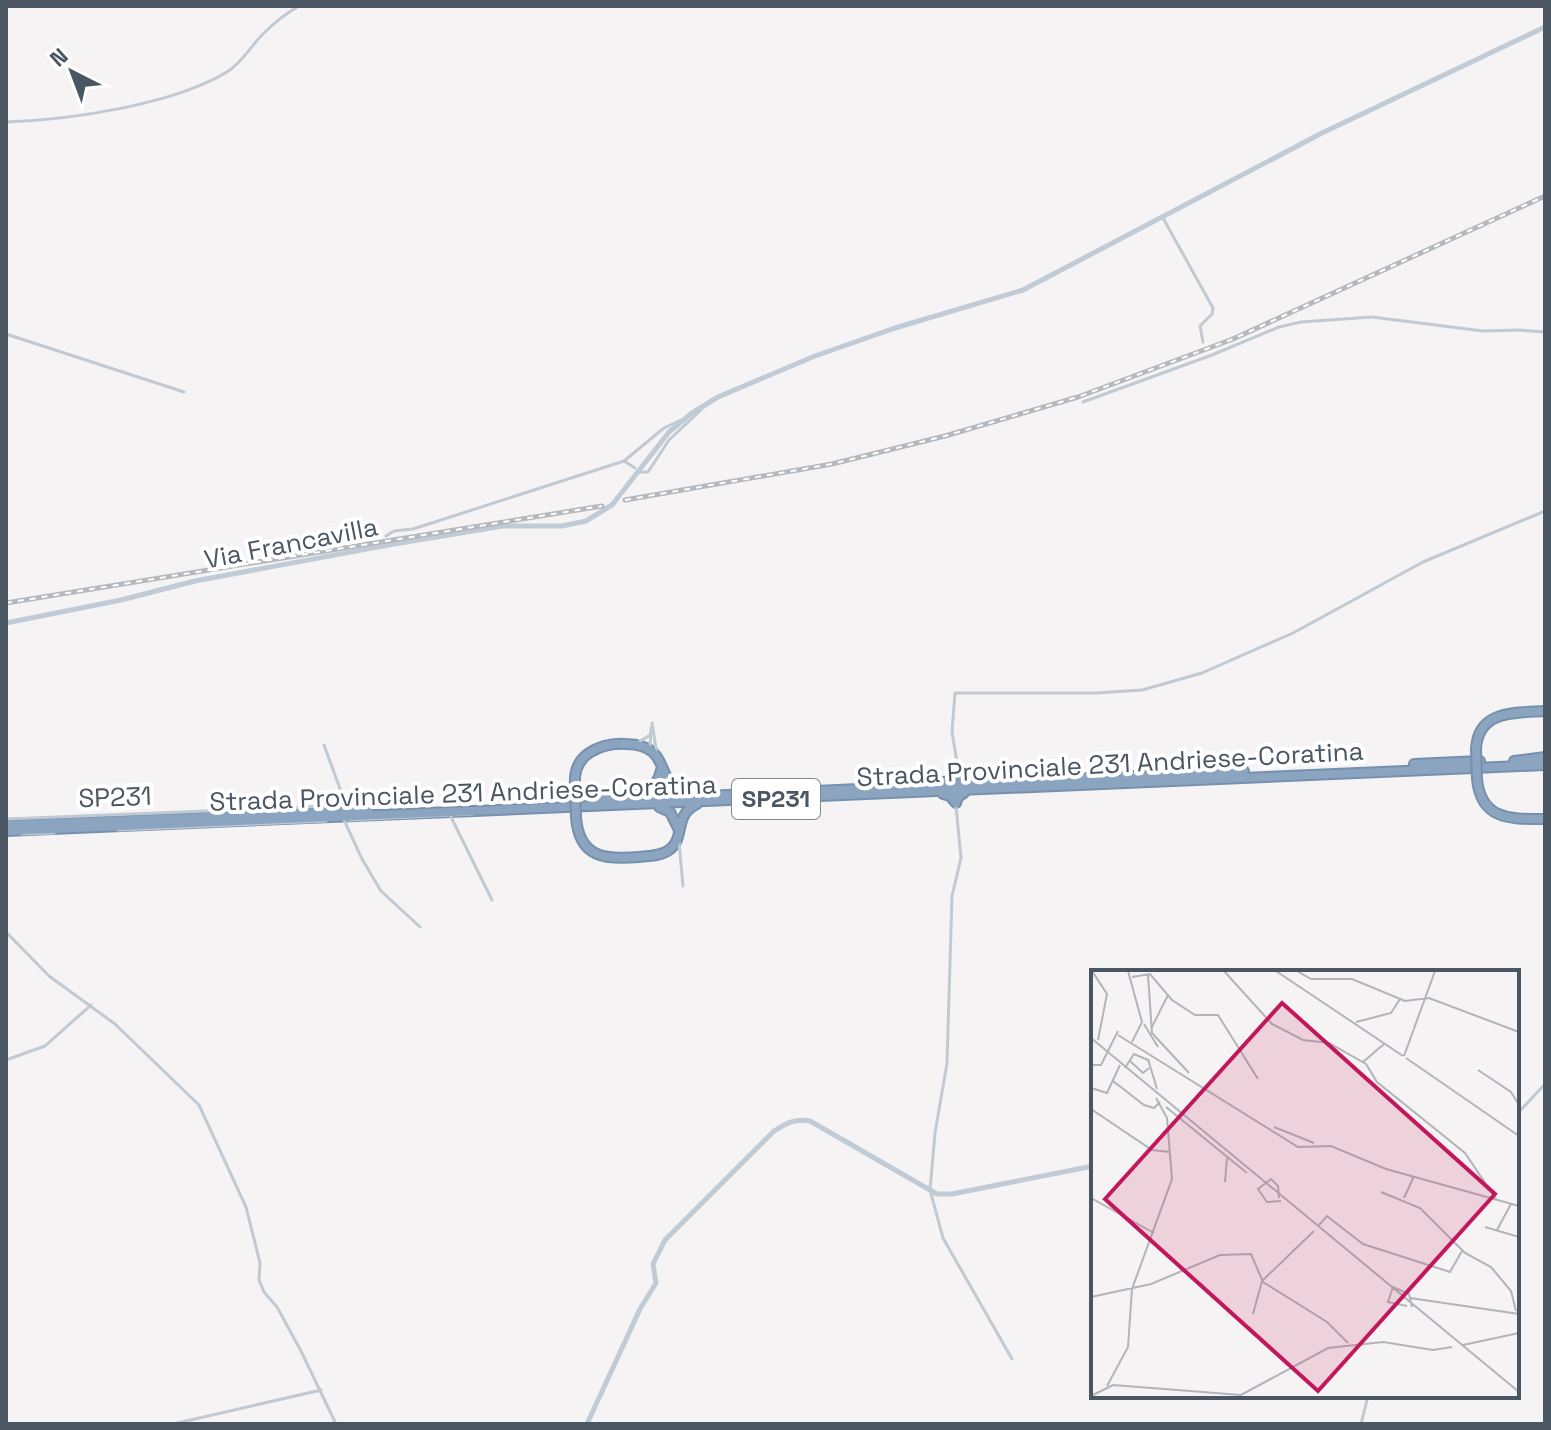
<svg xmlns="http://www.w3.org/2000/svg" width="1551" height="1430" viewBox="0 0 1551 1430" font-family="'Space Grotesk',sans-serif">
<rect width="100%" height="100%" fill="#f5f3f3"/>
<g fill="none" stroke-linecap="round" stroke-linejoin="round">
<defs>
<g id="highway">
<path d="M1476 749C1478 710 1515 713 1545 711"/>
<polyline points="1514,761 1545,757"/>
<polyline points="1414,764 1480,761"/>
<path d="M1477 779C1481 821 1512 819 1545 819"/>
<polyline points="944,782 950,781 958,772 962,778 974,781"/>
<path d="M575 786C574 773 577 761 589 753 600 746 614 743 626 744 677 745 650 788 691 793"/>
<polyline points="943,794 950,796 956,803 958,797 964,793"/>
<polyline points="643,799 1244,771"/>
<path d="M599 801C624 794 655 801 661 770"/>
<polyline points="659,807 670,812 678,828"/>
<path d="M576 817C579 858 605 860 639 857 649 856 661 856 669 850 686 838 673 815 697 804"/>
<polyline points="6,825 369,811"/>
<polyline points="6,831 1545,765"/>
</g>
</defs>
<use href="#highway" stroke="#7690ad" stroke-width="12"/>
<g stroke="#c1cad2" stroke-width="3">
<path d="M6 122C69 120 172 105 227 72 242 63 252 44 265 32 275 22 287 13 299 6"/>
<polyline points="1163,218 1213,308 1212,314 1200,326 1203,342"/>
<polyline points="6,334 184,392"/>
<polyline points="1083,402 1212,355 1279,327 1301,322 1372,317 1483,331 1519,330 1545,332"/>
<polyline points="624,461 635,468"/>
<polyline points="640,472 648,472 669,440 702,409"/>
<polyline points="386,536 394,531 413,529 624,461 664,428 681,420"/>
<polyline points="652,723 657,755"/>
<polyline points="636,744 650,735"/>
<polyline points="324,745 346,805"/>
<polyline points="650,748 651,728"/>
<polyline points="958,768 952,732 955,693 1096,693 1142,690 1202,673 1293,633 1423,562 1545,511"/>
<polyline points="956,806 961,858 952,896 947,1063 935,1133 930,1190 943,1238 1012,1359"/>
<polyline points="451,817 492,900"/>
<polyline points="6,819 353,805 361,808"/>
<polyline points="344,820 362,859 381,891 420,927"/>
<polyline points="349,820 473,814"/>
<polyline points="118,830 326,821"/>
<polyline points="22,834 54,833"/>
<polyline points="679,842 683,886"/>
<polyline points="6,932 49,976 115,1024 199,1105 246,1207 260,1263 259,1280 264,1292 277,1307 301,1351 336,1424"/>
<polyline points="6,1060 45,1046 91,1005"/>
<polyline points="1517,1114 1545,1084"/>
<polyline points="173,1424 321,1390"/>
<polyline points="1361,1424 1368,1396"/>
</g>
<g stroke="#c1cbd6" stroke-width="5">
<polyline points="6,623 121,600 195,581 394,544 503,526 562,526 586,521 612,505 669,432 692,413 718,397 815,356 895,328 1023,290 1322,133 1545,27"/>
<path d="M587 1424 640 1309 656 1283 653 1264 665 1240 774 1131C787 1123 795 1118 810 1121L937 1194H952L1093 1166"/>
</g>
<use href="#highway" stroke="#8ba5c1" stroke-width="8"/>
<defs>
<g id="rail">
<polyline points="625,500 832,464 945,436 1078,397 1233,339 1545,196"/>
<polyline points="6,603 602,506"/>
</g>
</defs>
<use href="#rail" stroke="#b5b8bd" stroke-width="5"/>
<use href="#rail" stroke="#fff" stroke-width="2" stroke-dasharray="6" stroke-linecap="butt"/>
<defs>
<g id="highway-bridge">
<polyline points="1476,749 1477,779"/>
<polyline points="575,786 576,817"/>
</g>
</defs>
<use href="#highway-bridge" stroke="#7690ad" stroke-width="12" stroke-linecap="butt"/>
<use href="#highway-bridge" stroke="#8ba5c1" stroke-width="8"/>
</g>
<g text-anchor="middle" stroke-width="8" stroke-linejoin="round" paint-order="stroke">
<rect fill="#fff" stroke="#808990" stroke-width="2" x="732" y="779" width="88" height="40" rx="6"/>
<g font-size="24" font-weight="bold" fill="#4a5661">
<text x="776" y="807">SP231</text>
</g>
<g font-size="26" fill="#4a5661" stroke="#fff">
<text transform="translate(291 543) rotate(-11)" y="9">Via Francavilla</text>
<text transform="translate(1110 764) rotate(-3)" y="9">Strada Provinciale 231 Andriese-Coratina</text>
<text transform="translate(463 793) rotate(-2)" y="9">Strada Provinciale 231 Andriese-Coratina</text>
<text transform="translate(115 797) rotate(-2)" y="9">SP231</text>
</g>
</g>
<g transform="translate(1091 970)">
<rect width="428" height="428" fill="#f5f3f3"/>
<path fill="none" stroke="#b1b4b9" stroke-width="2" d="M1 1 16 24 7 70M37 1 51 52 41 72M133 1 181 54 212 70 238 73 275 94 286 112 374 183 405 229M185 1 312 86M206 1 220 9H261L314 31 338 28 428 62M57 5 61 63 98 103M41 7 59 4 81 30 104 45H127L167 109M265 52 300 43 309 29M53 54 67 77M60 59 77 25M27 65 207 177 240 176 295 199 428 236M0 68 428 422M313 86 344 1M315 88 428 166M57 89 66 119M39 91 52 103 58 98M272 92 293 74M0 95H10L27 61M34 98 43 84 57 90M387 100 420 122 428 135M22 111 53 135 63 138 69 132M0 118 16 123 29 95M75 137 156 203M0 139 61 180 79 182M183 157 223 173M134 212 136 188M290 222 329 238 374 283 400 297 420 321 425 341M0 228 63 263M188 228 187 216 180 209 167 219 176 232 190 231M313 228 323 206M228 255 236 246 272 274 359 302 371 281M394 257 428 267M406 260 420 234M0 327 60 314 129 285 160 284 172 312 236 352 257 373M319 328 428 344M316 336 297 332 302 317 318 324 321 337M162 344 171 311 223 261M372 375 428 363M16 416 37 377 41 319 81 209 76 148 65 128M0 426 22 415 150 425 237 378 292 372 342 380 361 377"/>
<path fill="#c2185b" fill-opacity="0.15" stroke="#c2185b" stroke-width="4" d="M191 33 404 224 227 421 14 229Z"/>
<rect width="428" height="428" fill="none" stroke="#4a5661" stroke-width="4"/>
</g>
<rect width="1551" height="1430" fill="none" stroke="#4a5661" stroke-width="16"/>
<g transform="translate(72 72) rotate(318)" stroke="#ffffff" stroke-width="6" paint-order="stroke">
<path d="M0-6L14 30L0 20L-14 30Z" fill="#4a5661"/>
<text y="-12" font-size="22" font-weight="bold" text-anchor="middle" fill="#4a5661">N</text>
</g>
</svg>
